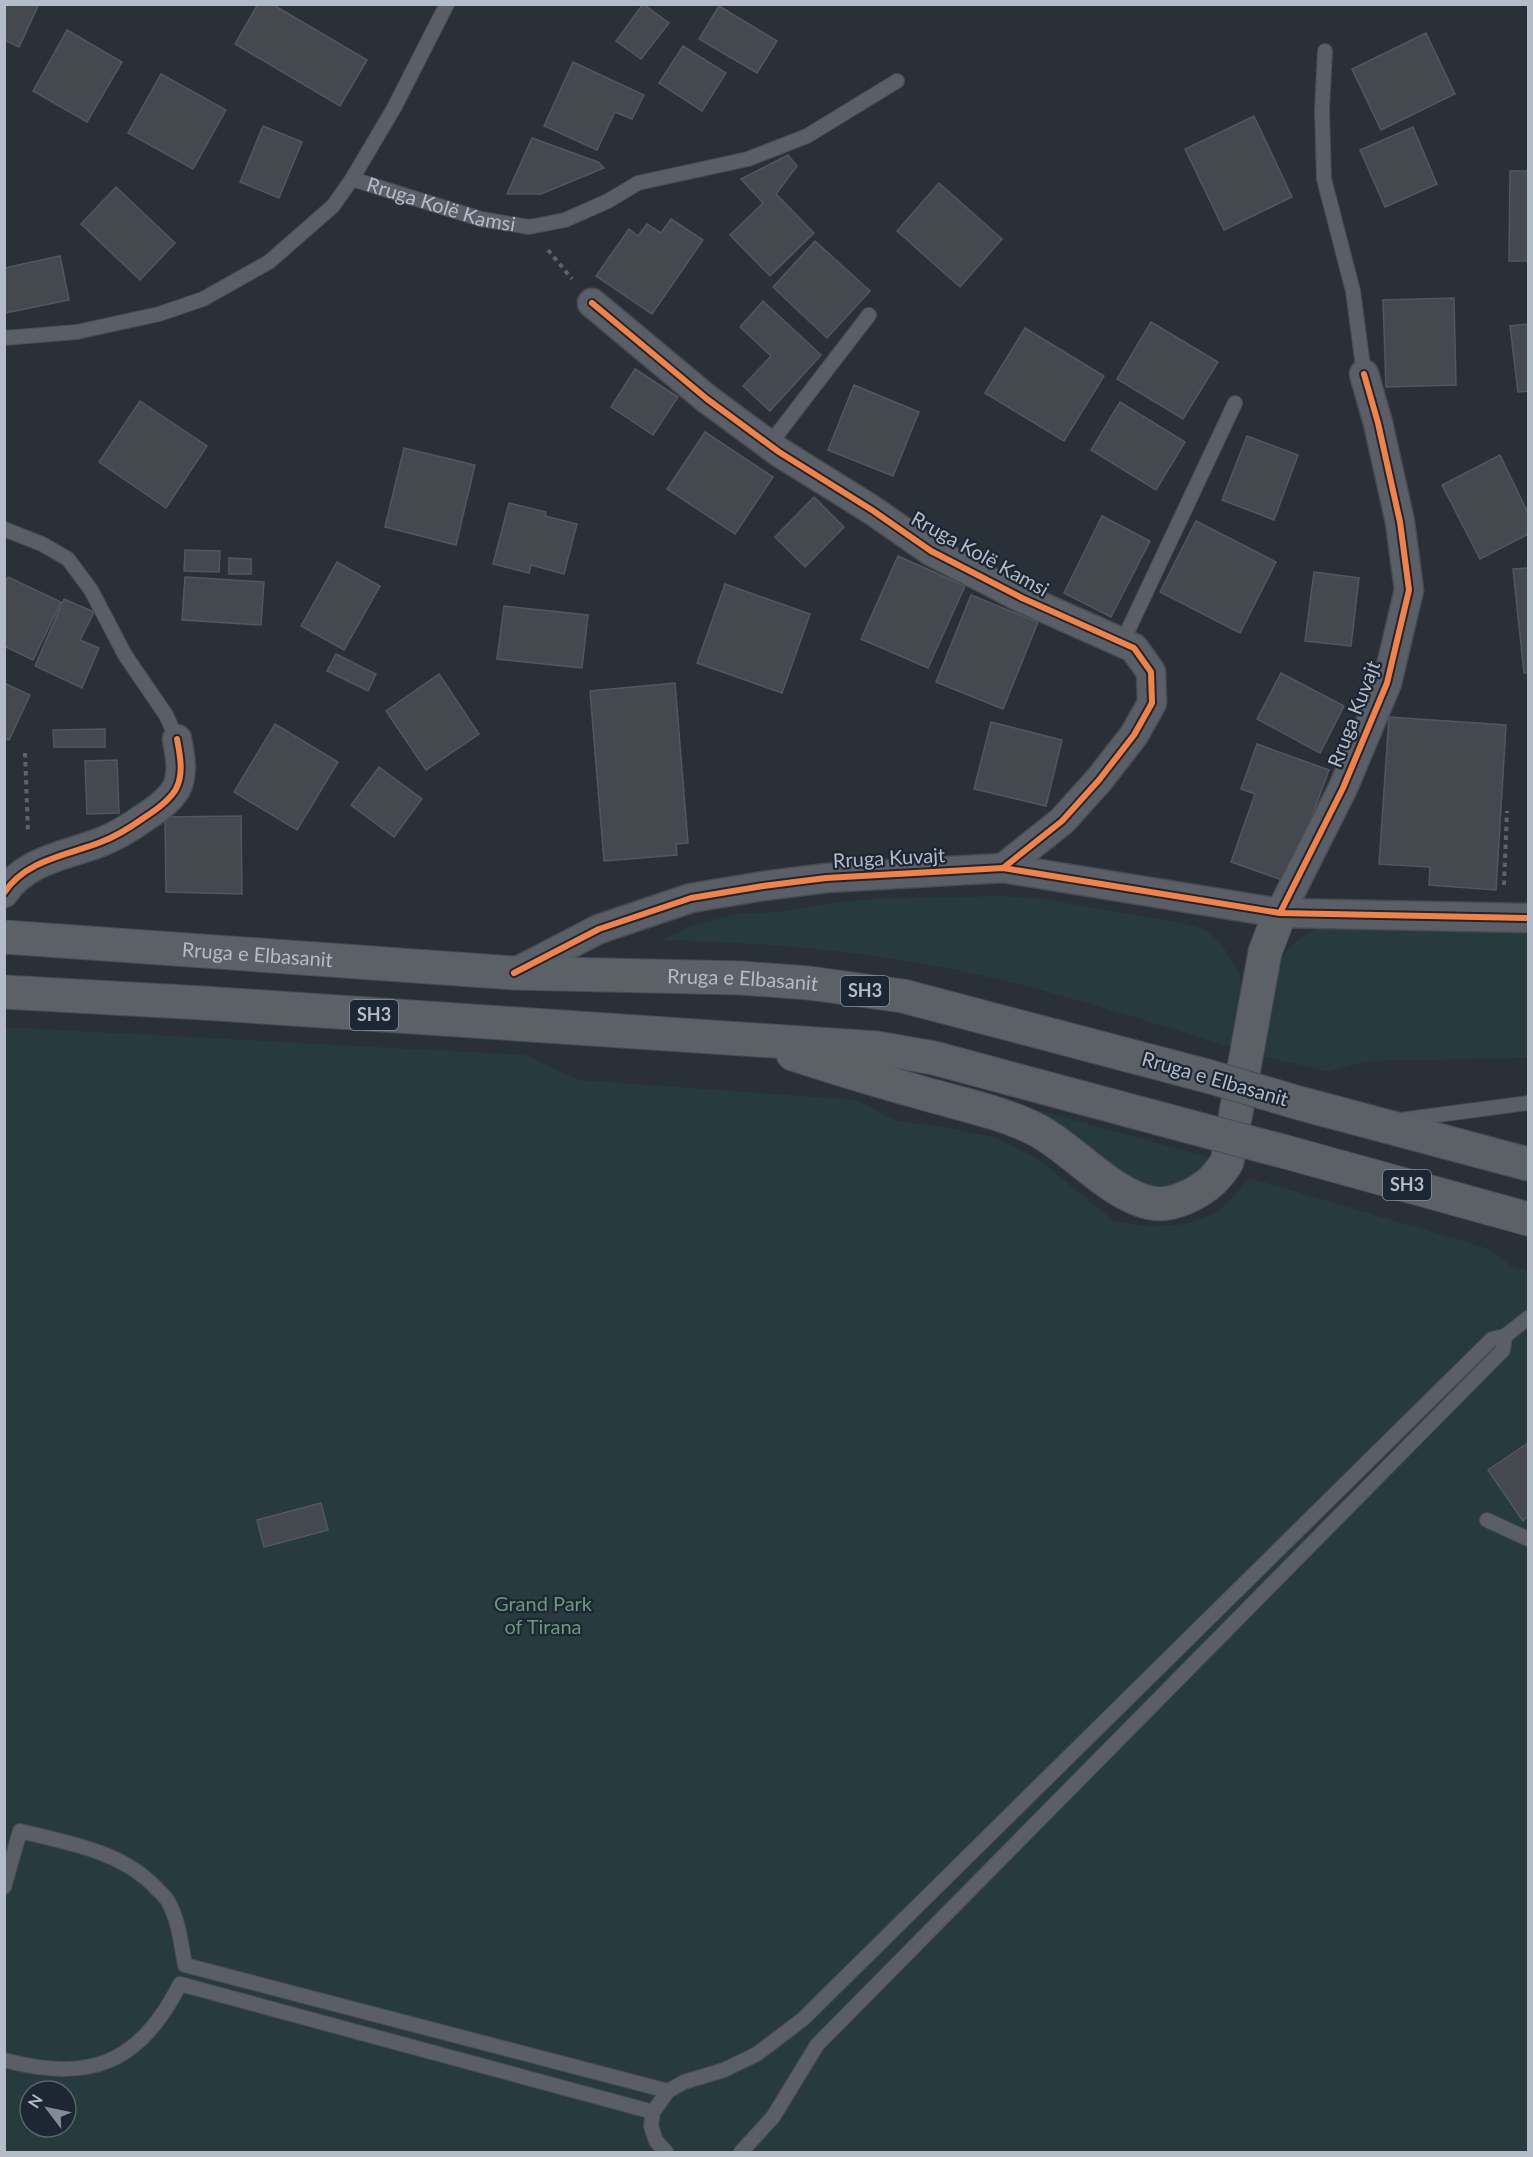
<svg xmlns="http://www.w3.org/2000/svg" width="1533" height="2157" viewBox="0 0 1533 2157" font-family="Lato,sans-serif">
<rect width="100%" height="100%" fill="#2a3038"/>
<g fill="#273a3e" fill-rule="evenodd">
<path d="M999 896 1044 899 1186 924 1205 930 1221 943 1239 973 1243 994 1234 1048C1130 1016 1026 981 919 963 833 948 747 942 661 940L691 926 736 914 777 912 831 903 872 899Z"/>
<path d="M1321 926 1528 927V1058L1366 1061 1329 1072 1258 1055C1263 1031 1273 968 1286 951 1295 940 1309 933 1321 926Z"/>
<path d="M4 1027 525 1055 579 1080 856 1100 896 1121 944 1127 996 1138 1038 1159 1114 1221 1150 1227 1186 1224 1212 1215 1231 1200 1250 1178 1483 1247 1502 1258 1509 1265 1528 1271V2152H5ZM30 2091H66V2127H30Z"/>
<polygon points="1027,1107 1208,1157 1202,1172 1188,1183 1153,1189 1136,1183 1068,1132"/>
</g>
<g fill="#444950" stroke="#52575f" stroke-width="1.5">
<polygon points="4,4 39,4 19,47 4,40"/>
<polygon points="258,4 272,4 367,60 340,106 235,44"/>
<polygon points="643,4 669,23 641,59 616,41"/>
<polygon points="719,6 777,41 757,73 699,39"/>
<polygon points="67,30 122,62 87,122 33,91"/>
<polygon points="1426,33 1455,94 1381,130 1352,69"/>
<polygon points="683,46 726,73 702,111 659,83"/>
<polygon points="573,62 644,95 632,119 615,112 597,150 544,126"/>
<polygon points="161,74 226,110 193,169 128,133"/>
<polygon points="1254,116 1292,197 1224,230 1185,149"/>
<polygon points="263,126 302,142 279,198 240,182"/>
<polygon points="1413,127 1437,184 1385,207 1360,150"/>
<polygon points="532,138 598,162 604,168 541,194 507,194"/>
<polygon points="788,155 797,166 776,194 814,233 770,276 730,235 763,203 741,179"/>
<polygon points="1510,171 1528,171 1528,261 1509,261"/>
<polygon points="939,183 1002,239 960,287 897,231"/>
<polygon points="116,187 175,243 140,280 81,224"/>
<polygon points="671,219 703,240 652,314 596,276 629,229 638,236 647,224 661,233"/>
<polygon points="815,241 870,291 827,338 773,287"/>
<polygon points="60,256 69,300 5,313 4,268"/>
<polygon points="1454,298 1456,385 1386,387 1383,300"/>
<polygon points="763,301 821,355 770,411 743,386 771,356 740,327"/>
<polygon points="1151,322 1218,362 1183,419 1117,379"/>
<polygon points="1528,324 1528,391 1518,392 1510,326"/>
<polygon points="1025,328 1104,376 1064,441 985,393"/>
<polygon points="635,369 678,397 653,435 611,407"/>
<polygon points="854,385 919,412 893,476 828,450"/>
<polygon points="140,401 207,446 166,508 99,462"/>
<polygon points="1120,402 1185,442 1156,490 1091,450"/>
<polygon points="705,432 773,477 735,534 667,489"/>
<polygon points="1247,436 1298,455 1274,520 1222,500"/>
<polygon points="404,448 475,465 456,545 385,527"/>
<polygon points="1500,455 1528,513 1528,534 1480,559 1442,485"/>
<polygon points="814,497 844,527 805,567 775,537"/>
<polygon points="509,503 546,512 545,516 577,524 564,574 531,565 529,573 493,564"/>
<polygon points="1102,516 1150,541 1111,617 1064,593"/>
<polygon points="1196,521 1276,562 1240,633 1160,592"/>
<polygon points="185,550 220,551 219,572 184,571"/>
<polygon points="898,556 965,586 928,668 861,639"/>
<polygon points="229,558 251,559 251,574 229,574"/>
<polygon points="337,562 380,586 344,650 301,626"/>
<polygon points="1528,568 1528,673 1524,673 1513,569"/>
<polygon points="1314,572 1359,578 1351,646 1305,641"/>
<polygon points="8,577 61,602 33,660 4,646 4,585"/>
<polygon points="185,577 264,582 261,625 182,620"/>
<polygon points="725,584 810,614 782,693 697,663"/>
<polygon points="971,595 1038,622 1003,709 936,682"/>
<polygon points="64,599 94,612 80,640 99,648 82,688 35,666"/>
<polygon points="504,606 588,615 582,668 497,659"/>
<polygon points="336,654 376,674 368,691 327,671"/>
<polygon points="1281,673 1344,706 1320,753 1257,719"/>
<polygon points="439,674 479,734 426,770 386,711"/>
<polygon points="4,683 30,695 9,740 4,738"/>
<polygon points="675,683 688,843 676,844 677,855 604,861 590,691"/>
<polygon points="1389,717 1506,725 1496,890 1429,885 1430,867 1379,864"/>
<polygon points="991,722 1062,740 1046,806 974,789"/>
<polygon points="275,724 338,762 297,830 234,792"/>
<polygon points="105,729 105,747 54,747 53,730"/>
<polygon points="1257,744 1329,770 1288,882 1231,862 1255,794 1241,789"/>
<polygon points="117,760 119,813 87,814 85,761"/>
<polygon points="379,767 422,799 394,837 351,805"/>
<polygon points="241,816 242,894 166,892 165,817"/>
<polygon points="1528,1443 1528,1516 1523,1521 1488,1470"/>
<polygon points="321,1503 328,1530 264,1547 257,1520"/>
</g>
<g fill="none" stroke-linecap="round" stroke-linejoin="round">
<defs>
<g id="lane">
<polyline points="1325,51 1322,110 1324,179 1353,291 1364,374"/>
<path id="s1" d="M352 179 481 219 529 227 565 220 608 201 638 183 748 159 807 136 897 81"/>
<polyline points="4,338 77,332 159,314 203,299 269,262 333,206 352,179 394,108 447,4"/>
<polyline points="769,445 869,315"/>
<polyline points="4,529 42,544 68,559 91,590 125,655 166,715 177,739"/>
<polyline points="1122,643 1235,403"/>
<polyline points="1400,1120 1528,1103"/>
<polyline points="1487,1520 1528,1539"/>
<path d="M4 1887 20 1831C68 1843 122 1851 157 1889 161 1893 167 1898 169 1903 179 1922 181 1944 185 1965L668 2091"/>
<path d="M4 2060C89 2083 140 2064 180 1984L653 2112"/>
<polyline points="666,2152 656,2141 651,2126 653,2112 668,2091 684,2082 724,2070 757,2054 803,2019 1492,1339 1505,1336 1528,1318"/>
<polyline points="741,2152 773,2117 817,2045 1503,1350 1505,1336"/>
</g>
<g id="street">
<polyline points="592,303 707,399 779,452 872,510 931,551 1022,598 1134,648 1151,672 1152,703 1134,735 1099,780 1062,821 1003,868"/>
<path d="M4 893C25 860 68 855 101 842 117 836 131 827 145 817 156 810 169 801 176 789 184 774 180 755 177 739"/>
<polyline points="1280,913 1343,788 1387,683 1409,590 1400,522 1378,423 1364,374"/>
<polyline points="514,973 599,929 691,898 763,886 826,878 1003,868 1280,913 1528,918"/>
</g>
<g id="primary">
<path id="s2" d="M4 937 514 973 741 978 809 983 903 996 1207 1076"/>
<polyline points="4,992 203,1003 877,1048 934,1058 1191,1127"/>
<path d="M793 1054C839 1069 886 1083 933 1096 966 1105 1006 1114 1037 1130 1073 1149 1111 1195 1151 1203 1172 1207 1198 1194 1213 1180 1218 1175 1223 1168 1227 1162L1265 952 1280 913"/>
<polyline points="1299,1103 1528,1164"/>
<polyline points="1286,1152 1528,1219"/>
</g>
</defs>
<use href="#lane" stroke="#484c53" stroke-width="16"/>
<use href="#street" stroke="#484c53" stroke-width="31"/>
<use href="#primary" stroke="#484c55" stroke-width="35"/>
<g stroke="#5d636a" stroke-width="4" stroke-dasharray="4.5 4.5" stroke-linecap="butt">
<polyline points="548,250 572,279"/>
<polyline points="25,753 28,833"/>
<polyline points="1504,885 1507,811"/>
</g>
<use href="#lane" stroke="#5a5e66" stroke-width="14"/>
<use href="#street" stroke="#5a5e66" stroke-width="28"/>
<use href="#primary" stroke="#5c6168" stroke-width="33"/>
<defs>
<g id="primary-bridge">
<polyline points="1207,1076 1299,1103"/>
<polyline points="1191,1127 1286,1152"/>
</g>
</defs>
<use href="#primary-bridge" stroke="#484c55" stroke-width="35" stroke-linecap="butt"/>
<use href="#primary-bridge" stroke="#5c6168" stroke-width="33"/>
<defs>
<g id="cycleway">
<polyline points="592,303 707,399 779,452 872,510 931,551 1022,598 1134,648 1151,672 1152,703 1134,735 1099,780 1062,821 1003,868"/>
<path d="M4 893C25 860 68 855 101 842 117 836 131 827 145 817 156 810 169 801 176 789 184 774 180 755 177 739"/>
<polyline points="1280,913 1343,788 1387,683 1409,590 1400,522 1378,423 1364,374"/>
<polyline points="514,973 599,929 691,898 763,886 826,878 1003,868 1280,913 1528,918"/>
</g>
</defs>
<use href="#cycleway" stroke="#1d2633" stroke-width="10"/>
<use href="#cycleway" stroke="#f48246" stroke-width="6"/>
</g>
<g text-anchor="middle" stroke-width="4.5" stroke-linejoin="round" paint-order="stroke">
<g fill="#1d2633" stroke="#878f9c" stroke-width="1.5">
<rect x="841" y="976" width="48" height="30" rx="4.5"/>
<rect x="350" y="1000" width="48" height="30" rx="4.5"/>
<rect x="1383" y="1170" width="48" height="30" rx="4.5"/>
</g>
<g font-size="18" font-weight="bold" fill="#b4bcc9">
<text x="865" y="997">SH3</text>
<text x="374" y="1021">SH3</text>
<text x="1407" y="1191">SH3</text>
</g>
<g font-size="20" fill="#b4bcc9" stroke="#1d2633">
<text dy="7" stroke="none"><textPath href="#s1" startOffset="93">Rruga Kolë Kamsi</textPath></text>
<text transform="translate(980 554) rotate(29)" y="7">Rruga Kolë Kamsi</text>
<text transform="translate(1354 714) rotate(-69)" y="7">Rruga Kuvajt</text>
<text transform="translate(889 858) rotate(-3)" y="7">Rruga Kuvajt</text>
<text dy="7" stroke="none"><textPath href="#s2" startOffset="254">Rruga e Elbasanit</textPath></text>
<text dy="7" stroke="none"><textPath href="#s2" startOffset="740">Rruga e Elbasanit</textPath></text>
<text transform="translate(1215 1079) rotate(16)" y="7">Rruga e Elbasanit</text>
</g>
<g font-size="20" fill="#6b9a76" stroke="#1d2633">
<text x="543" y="1611">Grand Park<tspan x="543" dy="23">of Tirana</tspan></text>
</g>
</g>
<rect width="1533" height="2157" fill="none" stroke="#b4bcc9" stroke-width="12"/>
<g transform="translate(48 2109) rotate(302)"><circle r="28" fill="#1d2633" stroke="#59626f" stroke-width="1.5"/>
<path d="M0-4.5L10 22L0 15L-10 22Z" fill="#848b96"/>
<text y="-9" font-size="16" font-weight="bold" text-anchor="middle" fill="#b4bcc9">N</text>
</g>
</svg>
